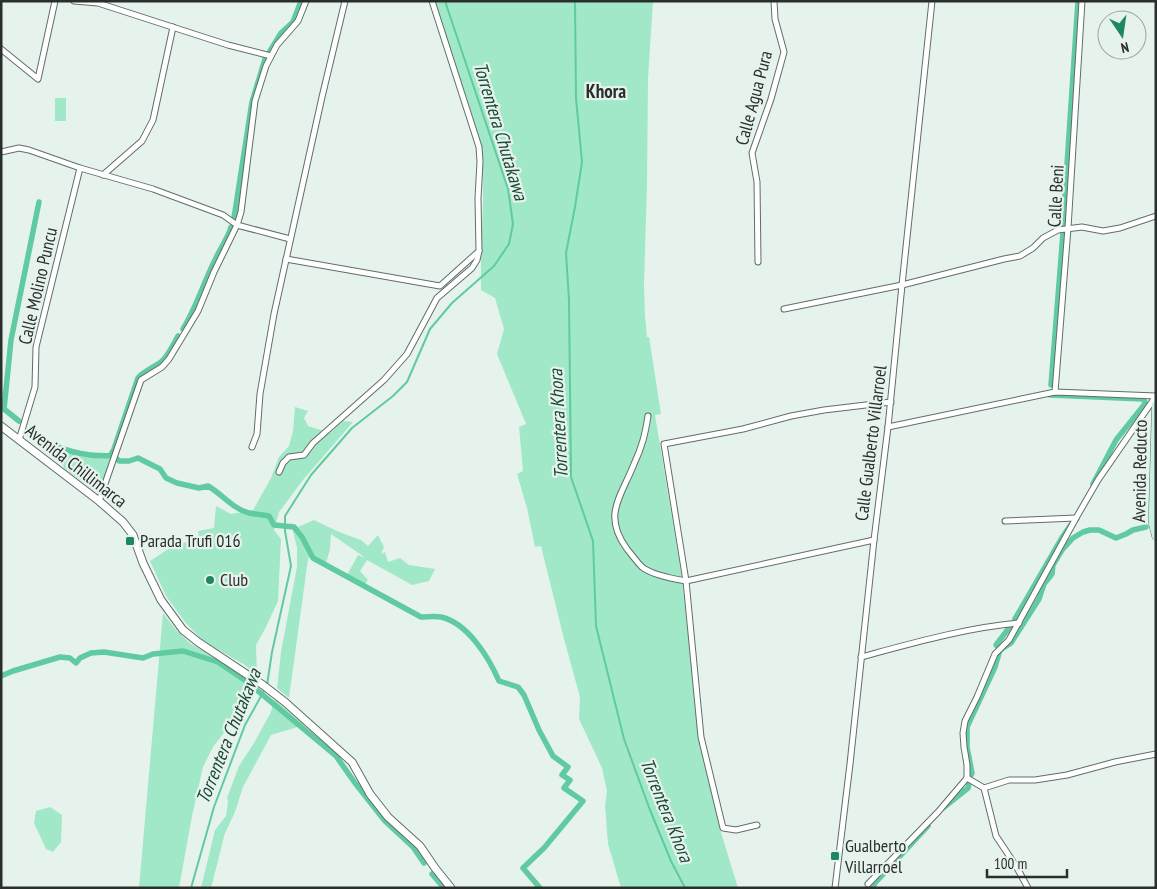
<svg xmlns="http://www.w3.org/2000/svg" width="1157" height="889" viewBox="0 0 1157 889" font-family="'PT Sans Narrow',sans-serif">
<rect width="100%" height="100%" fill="#e6f3ed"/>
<g fill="#a1e8c8">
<polygon points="434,1 653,1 648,79 647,185 644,285 645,316 647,337 649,337 661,414 655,415 682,578 699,737 720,829 738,888 621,888 608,844 605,806 607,791 602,768 579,719 580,697 564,639 541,546 535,547 527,508 517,474 523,471 519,427 526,424 497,354 504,329 495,298 481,290 481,261 483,201 482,150 472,115"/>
<rect x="55" y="98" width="11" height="23"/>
<polygon points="295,407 308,411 304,418 308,426 330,433 343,421 353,422 303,480 279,512 274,530 281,539 278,601 265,629 256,645 257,676 245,665 203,641 185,622 166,596 150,561 170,548 199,537 198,531 214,528 216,506 231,514 253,510 271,478 279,457 289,446 293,431"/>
<polygon points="52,449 92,458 103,457 110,459 101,489 98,492 95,491 64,468 62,460"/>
<polygon points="314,520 339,532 361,540 368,546 378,535 384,547 381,554 385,552 388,562 400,558 409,565 435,569 429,581 412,585 367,560 360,571 368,580 365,584 347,575 358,555 365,558 360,554 331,534 330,549 326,563 313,555 311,552 308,559 289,698 277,688 281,652 297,567 297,548 291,523 298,527"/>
<polygon points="163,613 177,631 191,644 219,659 253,683 249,696 232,722 213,747 203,767 192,816 179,888 139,888"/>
<polygon points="274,699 304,725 271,735 243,787 235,812 225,833 211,888 201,888 215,830 226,816 228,801 227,798 239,766 254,743 271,712"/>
<polygon points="50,807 62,815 61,842 53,852 46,849 34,823 36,811"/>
</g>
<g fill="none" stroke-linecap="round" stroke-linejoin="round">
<g stroke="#60caa0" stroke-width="2">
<polyline points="575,1 576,98 582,162 575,207 566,253 569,300 571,477 593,541 596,626 624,739 650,810 671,861 685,888"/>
<polyline points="267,685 272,652 291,566 285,531 285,516 311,475 352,428 393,396 407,382 430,329 452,303 494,266 509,244 513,224 508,189 445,1"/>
<polyline points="191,888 214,807 245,725 265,689"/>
</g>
<g stroke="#60caa0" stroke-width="5.5">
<polyline points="270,51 281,33 293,22 301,1"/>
<polyline points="234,218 252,102 265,59"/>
<polyline points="1063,224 1078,1"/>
<path d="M183 329C197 306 204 281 216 258 221 247 228 238 231 227"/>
<polyline points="1051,385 1063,233"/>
<polyline points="1050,394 1050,395 1143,399 1145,402 1144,405 1116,440 1093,484"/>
<polyline points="1,408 4,409 19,421"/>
<polyline points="4,409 11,340 39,202"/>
<path d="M25 431C48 444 63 451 90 455 97 456 103 455 110 456L114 449 138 378C144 371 153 368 161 362 168 356 173 345 178 336"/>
<path d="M116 458 119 461H129L138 458 160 469 166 478 177 483 199 488 208 486C222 494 233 509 249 513 255 514 262 515 269 516L274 525 294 527 302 537 313 558 421 617C427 617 435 616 441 617 468 623 489 658 499 681L518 687 524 695 539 730 553 756 568 767 562 775 570 780 564 788 583 801 544 848 523 868 540 888"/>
<polyline points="1015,619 1063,536 1070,526"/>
<polyline points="997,646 996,645 1012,624"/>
<polyline points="1,676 13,671 60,657 70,658 76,663 80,658 91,653 104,652 143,658 153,654 183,651 218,662 246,681 336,756 355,783 385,821 413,847 424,863"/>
<polyline points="971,775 972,773 967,747 967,727 995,667 1000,650 1011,643 1039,599 1044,584 1052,574 1053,565 1062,550 1073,538 1083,532 1090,530 1099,530 1116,538 1126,534 1133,530 1146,527"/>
<polyline points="943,808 968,788 969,784"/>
<polyline points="432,874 444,888"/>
<polyline points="872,888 875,883 928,826"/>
</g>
<defs>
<g id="minor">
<polyline points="74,1 98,3 228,45 271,56"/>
<polyline points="1,49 38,79 55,1"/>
<polyline points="1,152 19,148 29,150 80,168 153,189 223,215 237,225 290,239"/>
<polyline points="103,175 142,141 153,120 173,27"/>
<polyline points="286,259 440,286 479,251"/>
<polyline points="758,262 757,182 752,153 771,99 784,52 775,19 774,1"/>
<polyline points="784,309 902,285 1004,259 1020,256 1033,248 1043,238 1058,230 1082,227 1103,231 1120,228 1156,216"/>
<polyline points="1055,392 1068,228 1082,1"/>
<path d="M648 416C645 435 642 447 634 464 621 497 602 515 627 549 632 555 637 562 642 567 652 575 674 579 686 581L874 540"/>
<polyline points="888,427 1055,392 1156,396"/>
<polyline points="19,440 35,387 36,347 80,168"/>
<polyline points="252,447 257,434 260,394 274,314 322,97 345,1"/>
<polyline points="279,472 283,463 289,457 304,455 313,443 384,380 407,354 437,298 472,268 477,260 479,251 478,198 480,162 479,147 432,1"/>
<polyline points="99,501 141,380 162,367 169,359 198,311 214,272 237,225 241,212 255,101 266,66 277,45 298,21 306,1"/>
<polyline points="1005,521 1076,518"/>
<path d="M861 657C913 643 965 628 1019 623"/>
<polyline points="967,778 984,788 996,836 1016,866 1028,888"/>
<polyline points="984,788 1009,780 1035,780 1067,775 1115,762 1156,754"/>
<polyline points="757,825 736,830 723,828 701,737 686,581 664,444 743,429 791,416 824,410 891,402"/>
<polyline points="868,884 938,812 967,778 967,765 964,747 963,733 965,721 977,697 995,654 1009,640 1076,518 1098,480 1156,396"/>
<polyline points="835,888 850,764 874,540 888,427 902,285 932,1"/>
</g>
<polyline id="tertiary" points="1,426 99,501 123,522 133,535 143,563 161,600 183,630 198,642 263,685 285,702 352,762 370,794 388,817 420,846 435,868 451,888"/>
<polyline id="secondary" points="1156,405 1153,509 1153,524 1156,536"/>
</defs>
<use href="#minor" stroke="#626d68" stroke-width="7"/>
<use href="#tertiary" stroke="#626d68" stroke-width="9"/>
<use href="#secondary" stroke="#626d68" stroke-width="9"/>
<use href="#minor" stroke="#fff" stroke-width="5"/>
<use href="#tertiary" stroke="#fff" stroke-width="7"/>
<use href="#secondary" stroke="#c8f2e3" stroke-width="8"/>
</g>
<g fill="#1e8865" stroke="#e6f3ed" stroke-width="2">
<rect x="125" y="536" width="10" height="10" rx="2.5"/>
<circle cx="210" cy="580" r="5"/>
<rect x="830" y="851" width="10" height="10" rx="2.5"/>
</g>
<g text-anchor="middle" stroke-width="4.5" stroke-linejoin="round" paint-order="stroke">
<g font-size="18" fill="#2a2e2c" stroke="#e6f3ed">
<text transform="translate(754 98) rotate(-75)" y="6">Calle Agua Pura</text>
<text transform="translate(1056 196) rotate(-87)" y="6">Calle Beni</text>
<text transform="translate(38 286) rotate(-77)" y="6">Calle Molino Puncu</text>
<text transform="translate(871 443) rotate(-83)" y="6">Calle Gualberto Villarroel</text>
<text transform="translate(76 466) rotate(38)" y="6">Avenida Chillimarca</text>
<text transform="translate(1140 471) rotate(-89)" y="6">Avenida Reducto</text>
</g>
<g font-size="18" fill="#2a2e2c" stroke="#e6f3ed" text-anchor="start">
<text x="140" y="547">Parada Trufi 016</text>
<text x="220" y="586">Club</text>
<text x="845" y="852">Gualberto<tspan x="845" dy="21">Villarroel</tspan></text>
</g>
<g font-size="19" font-weight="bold" fill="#2a2e2c" stroke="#e6f3ed">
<text x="606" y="98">Khora</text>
</g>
<g font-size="19" font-style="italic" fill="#1c4938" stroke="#e6f3ed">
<text transform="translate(501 131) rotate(73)" y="7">Torrentera Chutakawa</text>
<text transform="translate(558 424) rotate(-93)" y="7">Torrentera Khora</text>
<text transform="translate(228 736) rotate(-68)" y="7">Torrentera Chutakawa</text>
<text transform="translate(667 810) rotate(68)" y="7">Torrentera Khora</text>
</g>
</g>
<rect width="1157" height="889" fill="none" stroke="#2a2e2c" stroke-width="5"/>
<g transform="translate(1122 35) rotate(167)"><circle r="24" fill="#e6f3ed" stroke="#9ba4a0"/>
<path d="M0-4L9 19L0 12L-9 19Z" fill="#1e8865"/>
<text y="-8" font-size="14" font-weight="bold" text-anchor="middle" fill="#2a2e2c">N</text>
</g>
<path d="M987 869v8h80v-8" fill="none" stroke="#2a2e2c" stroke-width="2.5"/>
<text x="994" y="869" font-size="15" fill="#2a2e2c" stroke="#e6f3ed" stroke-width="4" paint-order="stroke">100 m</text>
</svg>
